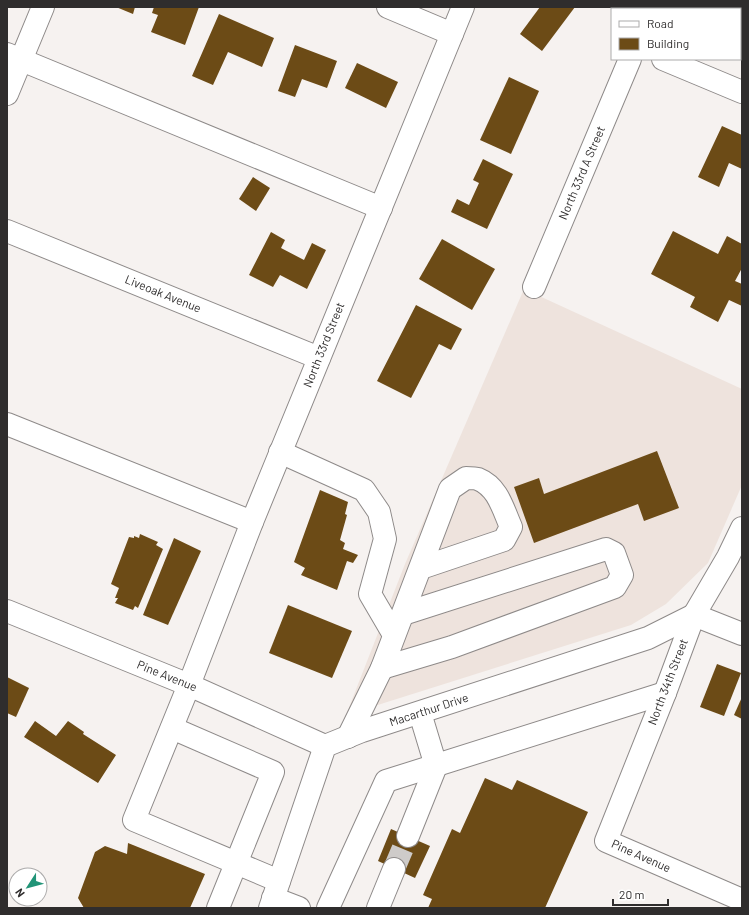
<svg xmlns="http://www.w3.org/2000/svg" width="749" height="915" viewBox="0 0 749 915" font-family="Barlow,sans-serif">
<rect width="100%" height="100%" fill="#f6f2f0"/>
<polygon fill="#eee3dd" points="524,289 742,389 742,485 708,563 666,604 631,625 346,715 405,564"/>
<g fill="#6c4b16">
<polygon points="116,7 135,7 133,14"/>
<polygon points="154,7 199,7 185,45 151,32 158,15 152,13"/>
<polygon points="540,7 575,7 542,51 520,34"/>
<polygon points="740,9 742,10 742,54 740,53"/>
<polygon points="219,14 274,38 262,67 228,52 213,85 192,76"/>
<polygon points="295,45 337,61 327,88 302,79 295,97 278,91"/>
<polygon points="357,63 398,82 386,108 345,88"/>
<polygon points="509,77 539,91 511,154 480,140"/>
<polygon points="722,126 742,135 742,169 729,163 719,187 698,177"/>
<polygon points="483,159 513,174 487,229 451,212 457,199 469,205 479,183 473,180"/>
<polygon points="253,177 270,188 256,211 239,199"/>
<polygon points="673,231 718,254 727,236 742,244 742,268 735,281 742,284 742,306 729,300 718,322 690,307 695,297 651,274"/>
<polygon points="271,232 285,240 281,248 304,260 312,243 326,250 307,289 280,275 273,287 249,275"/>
<polygon points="442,239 495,269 472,310 419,279"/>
<polygon points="416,305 462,329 451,350 439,344 411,398 377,381"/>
<polygon points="657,451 679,508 644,521 638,504 534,543 514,487 539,478 544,494"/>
<polygon points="320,490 348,502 345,514 347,515 340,540 345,543 343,549 358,555 353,563 347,561 337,590 301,575 305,568 294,562"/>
<polygon points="140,534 158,542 156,545 163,549 138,608 135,606 133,610 115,603 118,598 115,598 119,588 111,584 129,537 134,538 134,536 139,538"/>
<polygon points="174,538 201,551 168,625 143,615"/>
<polygon points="288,605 352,631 332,678 269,653"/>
<polygon points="717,664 741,673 724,716 700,707"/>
<polygon points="7,677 29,688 16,717 7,713"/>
<polygon points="742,697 742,719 734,715"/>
<polygon points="35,721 56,736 68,721 84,732 83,734 116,755 98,783 24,737"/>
<polygon points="485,778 512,790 517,780 588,812 545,908 428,908 432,899 423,895 452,829 460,833"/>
<polygon points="391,829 430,846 415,878 378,861"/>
<polygon points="128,843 205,874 190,908 84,908 78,898 95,852 105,846 127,854"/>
</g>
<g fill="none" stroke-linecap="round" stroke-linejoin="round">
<polyline stroke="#cecbc9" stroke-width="22" stroke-dasharray="22 11" stroke-linecap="butt" points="394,869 408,836"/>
<defs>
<g id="minor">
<polyline points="388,7 452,34"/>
<polyline points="651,9 652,7"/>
<polyline points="7,54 381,208"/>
<polyline points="663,59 742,92"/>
<polyline points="7,94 43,7"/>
<polyline points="7,231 319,358"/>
<polyline points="534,287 630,59"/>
<polyline points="7,424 252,522"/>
<polyline points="280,452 364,490 379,512 385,539 370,594 394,635"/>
<polyline points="742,528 728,557 694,615 665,693 606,841 742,900"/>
<polyline points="7,611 189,685 325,746"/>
<polyline points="694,615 742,634"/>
<polyline points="382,668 452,647 615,587 622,575 614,553 606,549 403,614"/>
<polyline points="172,728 273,772 218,908"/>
<path d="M348 737 382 668 450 489 466 478C469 478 475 478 478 479 498 487 503 509 511 527L504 540 421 568"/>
<polyline points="408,836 436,766 420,713"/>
<polyline points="279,881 134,820 189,685 252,522 463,7"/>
<polyline points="273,898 299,908"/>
<polyline points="270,908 325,746 362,731 648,638 694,615"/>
<polyline points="328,908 386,781 665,693"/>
<polyline points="378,908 394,869"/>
</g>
</defs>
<use href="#minor" stroke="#8e8a89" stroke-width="24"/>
<use href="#minor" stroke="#fff" stroke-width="22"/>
</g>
<g text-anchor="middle" stroke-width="4" stroke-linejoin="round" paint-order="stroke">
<g font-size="12" fill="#2f2d2d" stroke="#fff">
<text transform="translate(582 173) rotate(-67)" y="4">North 33rd A Street</text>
<text transform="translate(163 294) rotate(22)" y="4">Liveoak Avenue</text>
<text transform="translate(324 345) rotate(-68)" y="4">North 33rd Street</text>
<text transform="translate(167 676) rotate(22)" y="4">Pine Avenue</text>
<text transform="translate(668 682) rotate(-69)" y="4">North 34th Street</text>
<text transform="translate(429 710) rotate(-18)" y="4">Macarthur Drive</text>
<text transform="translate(641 856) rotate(24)" y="4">Pine Avenue</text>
</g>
</g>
<rect width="749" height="915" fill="none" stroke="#2f2d2d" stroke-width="16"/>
<rect x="611" y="8" width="130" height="52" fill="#ffffff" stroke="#acabab"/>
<rect x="619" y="21" width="20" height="6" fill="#ffffff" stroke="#acabab"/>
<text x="647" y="28" font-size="12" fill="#2f2d2d">Road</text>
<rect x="619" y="38" width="20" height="12" fill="#6c4b16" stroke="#acabab"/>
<text x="647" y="48" font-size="12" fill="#2f2d2d">Building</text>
<g transform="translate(28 887) rotate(234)"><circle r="19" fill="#ffffff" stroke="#acabab"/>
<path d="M0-3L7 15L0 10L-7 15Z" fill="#219477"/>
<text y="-6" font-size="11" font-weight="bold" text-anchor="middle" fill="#2f2d2d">N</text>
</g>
<path d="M613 899v6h55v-6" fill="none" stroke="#2f2d2d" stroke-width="2"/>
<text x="619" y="899" font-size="12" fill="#2f2d2d" stroke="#ffffff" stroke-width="3" paint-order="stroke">20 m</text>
</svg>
